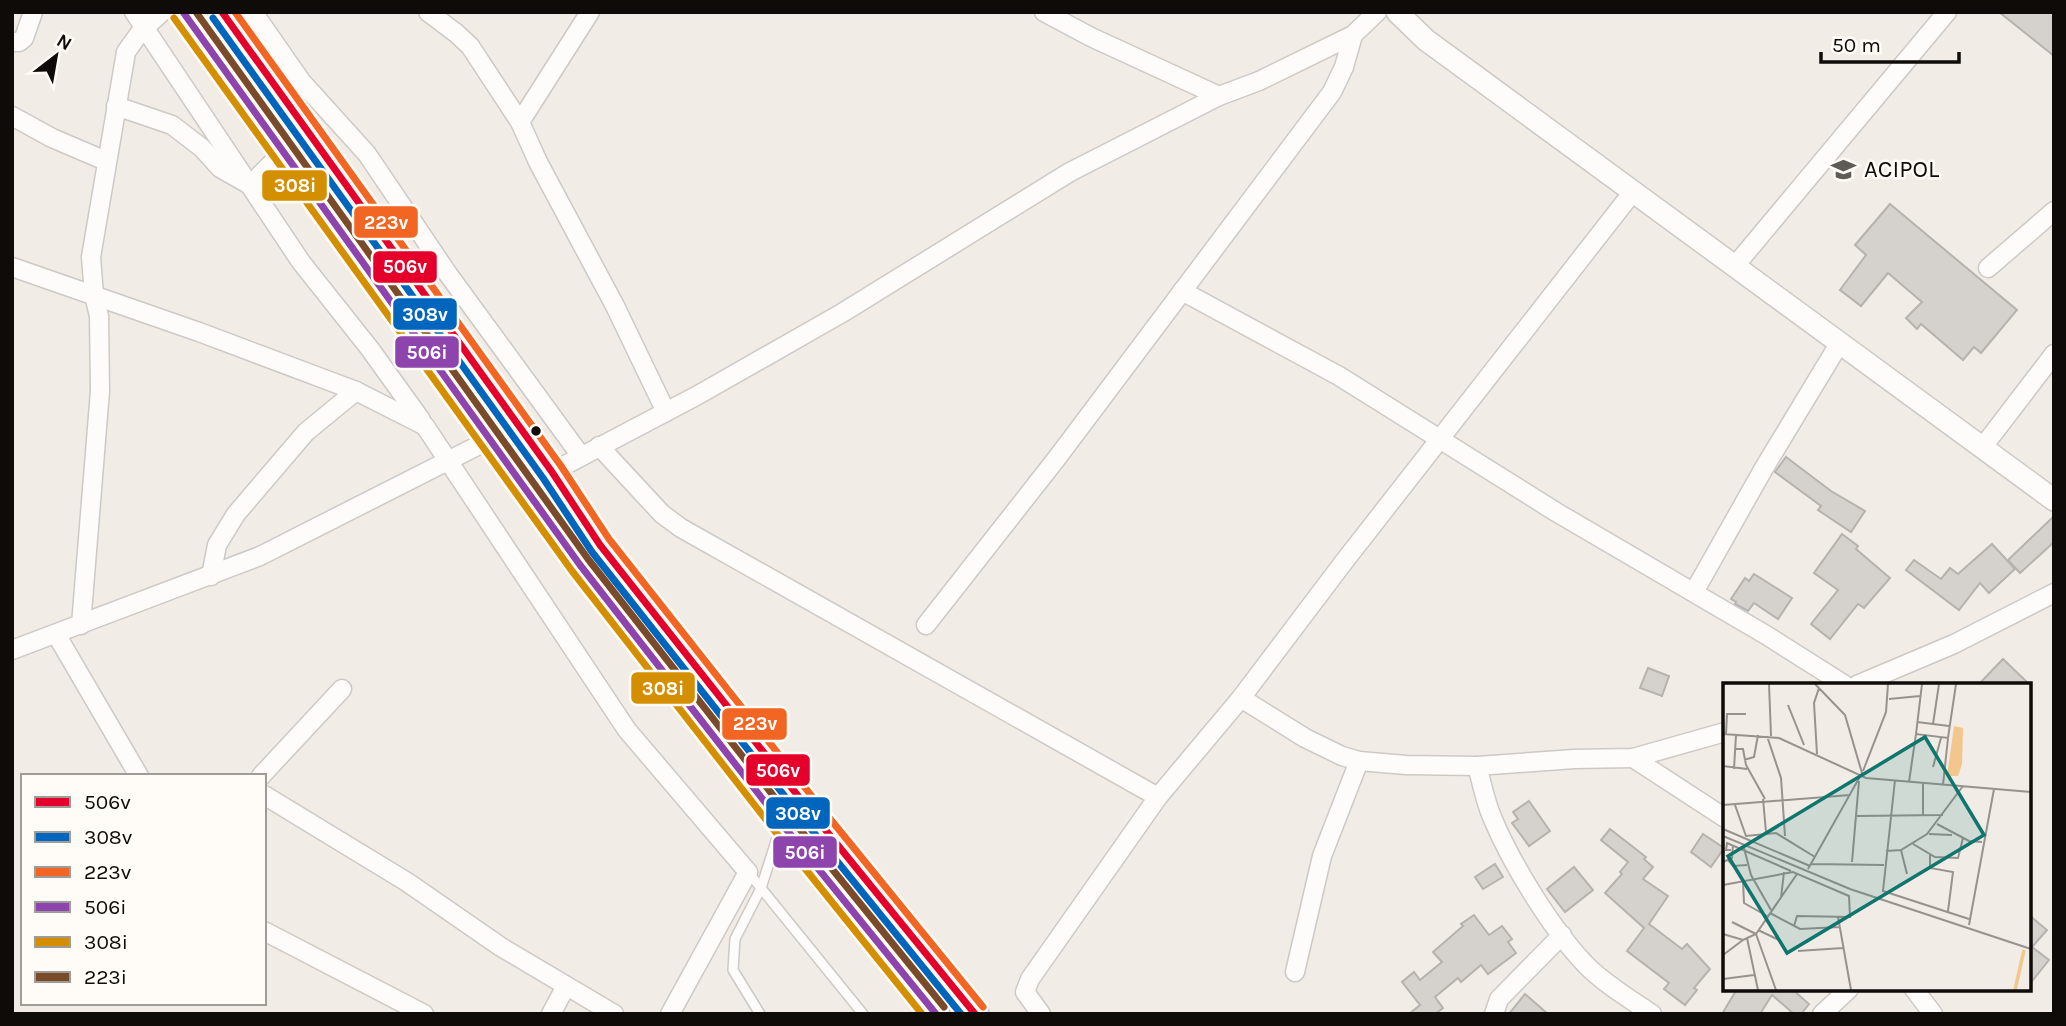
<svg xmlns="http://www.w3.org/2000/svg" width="2066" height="1026" viewBox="0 0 2066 1026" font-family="Karla,sans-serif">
<rect width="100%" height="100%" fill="#f2ece7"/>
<g fill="#d5d1cd" stroke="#b6b2ae" stroke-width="2">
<polygon points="1999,12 2054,12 2054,56"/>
<polygon points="1890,204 2017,310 1981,353 1974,347 1963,360 1921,324 1917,329 1906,318 1922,302 1888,273 1861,306 1840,290 1866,255 1855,245"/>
<polygon points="1786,457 1831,491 1865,511 1851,532 1818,510 1821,506 1775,472"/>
<polygon points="2054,516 2054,542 2020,573 2008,560"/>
<polygon points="1842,534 1858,546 1856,549 1890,578 1864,608 1858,604 1830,639 1811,624 1838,590 1814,573"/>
<polygon points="1992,544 2015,569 1989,593 1980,583 1959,610 1906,570 1914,560 1941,579 1950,568 1958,574"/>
<polygon points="1754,574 1792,598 1778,619 1754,603 1748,611 1735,604 1736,602 1731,599 1745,578 1749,581"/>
<polygon points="2003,659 2030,685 1978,685"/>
<polygon points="1648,668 1669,676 1662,696 1640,688"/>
<polygon points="1529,801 1550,831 1529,846 1512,823 1518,819 1513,812"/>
<polygon points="1610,829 1646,857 1644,859 1653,867 1643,879 1668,896 1649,924 1682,949 1687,944 1710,969 1694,988 1697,990 1685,1005 1664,989 1669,983 1627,951 1644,928 1605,893 1622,874 1620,872 1628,862 1601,840"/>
<polygon points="1703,834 1724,848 1711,867 1691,852"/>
<polygon points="1495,864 1503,877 1483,889 1475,877"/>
<polygon points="1574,867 1593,890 1565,912 1547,889"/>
<polygon points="1474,915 1489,935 1502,926 1512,939 1508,942 1516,953 1488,974 1481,965 1461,982 1458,978 1435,997 1443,1008 1435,1014 1409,1014 1420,1005 1402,982 1414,972 1420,980 1442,962 1433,952 1463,926 1461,924"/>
<polygon points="2029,915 2047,930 2032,947 2049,960 2029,985"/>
<polygon points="1737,989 1792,989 1809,1004 1801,1014 1794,1014 1772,995 1760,1014 1722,1014"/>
<polygon points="1525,994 1548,1014 1509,1014"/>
</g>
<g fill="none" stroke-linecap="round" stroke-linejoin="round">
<defs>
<g id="service">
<polyline points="748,872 863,1014"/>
<polyline points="760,1014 733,970 735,939 761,888 780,829"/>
</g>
<g id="minor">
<polyline points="134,12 301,262 370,349 421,420"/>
<polyline points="253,12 301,81 367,154 448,274 581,456"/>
<polyline points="428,12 456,33 470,46 520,122 538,162 615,306 666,412"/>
<polyline points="1044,12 1091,37 1219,96"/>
<polyline points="12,42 19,42 24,38 33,12"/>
<polyline points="116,106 172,125 202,148 220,168 250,185 283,152"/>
<polyline points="12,116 52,138 106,161"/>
<polyline points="520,122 590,12"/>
<polyline points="12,267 199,332 356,391 425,426 627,730 748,872 670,1014"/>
<polyline points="1734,267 1947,12"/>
<polyline points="1988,268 2054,211"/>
<polyline points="1182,291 1339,376 1556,512 1766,635 1845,685"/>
<polyline points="599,446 662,514 681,528 1158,797"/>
<polyline points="1982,448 2054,354"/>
<polyline points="552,472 698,395 842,313 1070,172 1219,96 1259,81 1353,35 1377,12"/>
<polyline points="211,576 217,545 236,514 306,432 356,391"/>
<polyline points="1694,592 1764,468 1839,344"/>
<polyline points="81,625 100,391 99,316 94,295 91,257 126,52 141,31 162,12"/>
<polyline points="926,625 1057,458 1332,92 1344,67 1353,35"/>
<polyline points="56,634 139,776"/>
<polyline points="12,650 260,556 491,439"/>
<polyline points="1857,685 1954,644 2054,593"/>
<polyline points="1241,698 1305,738 1342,756 1359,761 1406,765 1477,766 1574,759 1633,758 1725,732"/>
<polyline points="1633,758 1725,818"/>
<path d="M1477 766C1482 783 1485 801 1492 817 1511 863 1552 930 1587 966 1606 985 1630 999 1652 1014"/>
<polyline points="261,776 342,689"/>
<polyline points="264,795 407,882 501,947 614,1014"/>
<polyline points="264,931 424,1014"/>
<polyline points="1295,972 1322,856 1359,761"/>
<polyline points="1914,989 1933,1014"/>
<polyline points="551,1014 566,986"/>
<polyline points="1041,1014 1025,992 1030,979 1158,797 1241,698 1343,563 1632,193"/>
<polyline points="1494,1014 1499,999 1562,935"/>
<polyline points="1822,1014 1849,989"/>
</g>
<polyline id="tertiary" points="1397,12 1426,40 2054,500"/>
<g id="primary">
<polyline points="183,12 580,565 782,824 936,1014"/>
<polyline points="222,12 552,472 600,545 806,806 975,1014"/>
</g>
</defs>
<use href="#service" stroke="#cdc9c5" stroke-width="12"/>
<use href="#minor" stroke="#cdc9c5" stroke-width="21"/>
<use href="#tertiary" stroke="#cdc9c5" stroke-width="24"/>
<use href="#primary" stroke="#cdc9c5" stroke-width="30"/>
<use href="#service" stroke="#fdfcfb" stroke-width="9"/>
<use href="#minor" stroke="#fdfcfb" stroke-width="18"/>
<use href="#tertiary" stroke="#fdfcfb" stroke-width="21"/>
<use href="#primary" stroke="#fdfcfb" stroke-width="26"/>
<defs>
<polyline id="bus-1" points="222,12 552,472 600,545 806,806 975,1014"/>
<polyline id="bus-2" points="213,18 543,478 592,552 798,813 961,1014"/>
<polyline id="bus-3" points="235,12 561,466 609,539 814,799 983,1007"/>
<polyline id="bus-4" points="183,12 580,565 782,824 936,1014"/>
<polyline id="bus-5" points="174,18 572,571 774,830 922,1014"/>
<polyline id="bus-6" points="196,12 588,559 790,817 944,1007"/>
</defs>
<use href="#bus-1" stroke="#fffbf6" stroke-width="12"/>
<use href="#bus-2" stroke="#fffbf6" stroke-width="12"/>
<use href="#bus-3" stroke="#fffbf6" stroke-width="12"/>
<use href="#bus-4" stroke="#fffbf6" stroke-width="12"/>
<use href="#bus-5" stroke="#fffbf6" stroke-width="12"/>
<use href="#bus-6" stroke="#fffbf6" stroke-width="12"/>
<use href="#bus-1" stroke="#e4002b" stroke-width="7"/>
<use href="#bus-2" stroke="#0065bd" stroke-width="7"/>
<use href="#bus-3" stroke="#f26522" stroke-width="7"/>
<use href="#bus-4" stroke="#8e44ad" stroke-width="7"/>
<use href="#bus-5" stroke="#d48f01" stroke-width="7"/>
<use href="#bus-6" stroke="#7a4b2a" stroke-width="7"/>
</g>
<defs>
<symbol id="university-bare" viewBox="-9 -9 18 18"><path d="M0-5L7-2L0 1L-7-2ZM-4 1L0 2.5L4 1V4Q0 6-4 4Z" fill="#5e5a56" stroke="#fffbf6" stroke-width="2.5" paint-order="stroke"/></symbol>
</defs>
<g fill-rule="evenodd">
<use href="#university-bare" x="1826" y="152" width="35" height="35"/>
</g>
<circle fill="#0e0b08" stroke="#fffbf6" stroke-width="2.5" cx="536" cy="431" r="6"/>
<g text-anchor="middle" stroke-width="5" stroke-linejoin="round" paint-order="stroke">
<g font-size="24" fill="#0e0b08" stroke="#fffbf6" text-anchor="start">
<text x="1864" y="177">ACIPOL</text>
</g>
</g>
<g transform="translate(1723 683)">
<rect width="308" height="308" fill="#f2ece7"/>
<path d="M231 43 240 45 239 81 235 93H224Z" fill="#f2c68c"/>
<path fill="none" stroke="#f2c68c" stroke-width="3.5" d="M292 307 301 267"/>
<path fill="none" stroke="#97928e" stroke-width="2" d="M46 1 48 53M166 16 197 13M65 22 81 62M194 39 226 43M210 41 216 1M0 51 56 55 143 95 308 109M3 51 4 31H23M193 51 199 1M44 53 58 95 62 153M13 66H20L23 82 42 116M94 71 91 20 96 5M21 77 31 74 35 52M0 83 24 86M210 84 218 55M11 86 13 52M140 88 163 29 165 1M172 97 160 208 246 236M186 99 193 51 225 55 233 1M200 100V132M220 102 225 55M40 116 43 149M0 122 127 112M12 122 23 153 53 150 92 174M134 133 220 132M214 141 246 158 259 159M0 146 87 183M206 151 229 152M0 153 127 206 308 266M190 161 212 174 235 175 240 155M21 165 28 192 48 227M8 167H3L4 160 68 188M178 167 184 191M163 168 178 167 204 151 240 103M207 172V185L230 189 225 228M5 177 10 183 24 182M0 179 9 175 10 162M129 179 136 98M88 181 161 182M85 186 139 90 122 32 92 1M20 198 21 220 44 233M0 202 70 189 126 213 127 234 74 233 71 243M58 215 61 189M47 230 77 246 116 244M115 234 128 307M9 239 33 251M246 242 271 106M35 247 56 257M0 251 20 257 33 251 74 191M33 251 53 307M24 255 35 307M75 268 120 265M0 272 20 257M0 296 31 292"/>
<path fill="#0f766e" fill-opacity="0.15" stroke="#0f766e" stroke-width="3.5" d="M202 54 261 152 64 270 5 173Z"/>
<rect width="308" height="308" fill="none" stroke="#0e0b08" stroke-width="3.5"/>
</g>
<g stroke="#fffbf6" stroke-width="2.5">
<rect x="261" y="169" width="67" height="33" rx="7" fill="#d48f01"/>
<rect x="353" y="205" width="66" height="34" rx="7" fill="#f26522"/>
<rect x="372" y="250" width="66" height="34" rx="7" fill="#e4002b"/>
<rect x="392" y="297" width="66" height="34" rx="7" fill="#0065bd"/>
<rect x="394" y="335" width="66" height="34" rx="7" fill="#8e44ad"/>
<rect x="630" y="671" width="66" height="34" rx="7" fill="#d48f01"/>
<rect x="721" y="707" width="67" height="34" rx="7" fill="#f26522"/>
<rect x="745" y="753" width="66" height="34" rx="7" fill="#e4002b"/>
<rect x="765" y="796" width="66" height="34" rx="7" fill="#0065bd"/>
<rect x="772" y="835" width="66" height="34" rx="7" fill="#8e44ad"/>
</g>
<g font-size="19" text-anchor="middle" font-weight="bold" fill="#fff">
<text x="295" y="192">308i</text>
<text x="386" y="229">223v</text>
<text x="405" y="273">506v</text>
<text x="425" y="321">308v</text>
<text x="427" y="359">506i</text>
<text x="663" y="695">308i</text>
<text x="755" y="730">223v</text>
<text x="778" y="777">506v</text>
<text x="798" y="820">308v</text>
<text x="805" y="859">506i</text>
</g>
<rect width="2066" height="1026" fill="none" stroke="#0e0b08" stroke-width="28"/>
<rect x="21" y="774" width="245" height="231" fill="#fffbf6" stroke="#9f9b97" stroke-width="2"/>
<rect x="35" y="797" width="35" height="10" fill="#e4002b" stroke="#9f9b97" stroke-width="2"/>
<text x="84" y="809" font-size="21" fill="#0e0b08">506v</text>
<rect x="35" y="832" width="35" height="10" fill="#0065bd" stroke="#9f9b97" stroke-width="2"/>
<text x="84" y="844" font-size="21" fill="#0e0b08">308v</text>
<rect x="35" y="867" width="35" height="10" fill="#f26522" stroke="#9f9b97" stroke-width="2"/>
<text x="84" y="879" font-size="21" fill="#0e0b08">223v</text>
<rect x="35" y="902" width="35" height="10" fill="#8e44ad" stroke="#9f9b97" stroke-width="2"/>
<text x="84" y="914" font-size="21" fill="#0e0b08">506i</text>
<rect x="35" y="937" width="35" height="10" fill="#d48f01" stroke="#9f9b97" stroke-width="2"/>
<text x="84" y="949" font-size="21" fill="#0e0b08">308i</text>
<rect x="35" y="972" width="35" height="10" fill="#7a4b2a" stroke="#9f9b97" stroke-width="2"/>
<text x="84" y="984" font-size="21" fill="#0e0b08">223i</text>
<g transform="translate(56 56) rotate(31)" stroke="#fffbf6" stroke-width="5" paint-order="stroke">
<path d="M0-5L12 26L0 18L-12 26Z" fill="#0e0b08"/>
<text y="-10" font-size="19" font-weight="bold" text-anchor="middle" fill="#0e0b08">N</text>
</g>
<path d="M1821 52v10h138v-10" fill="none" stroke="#0e0b08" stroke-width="3.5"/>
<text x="1832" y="52" font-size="21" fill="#0e0b08" stroke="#fffbf6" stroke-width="5" paint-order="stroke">50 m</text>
</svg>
